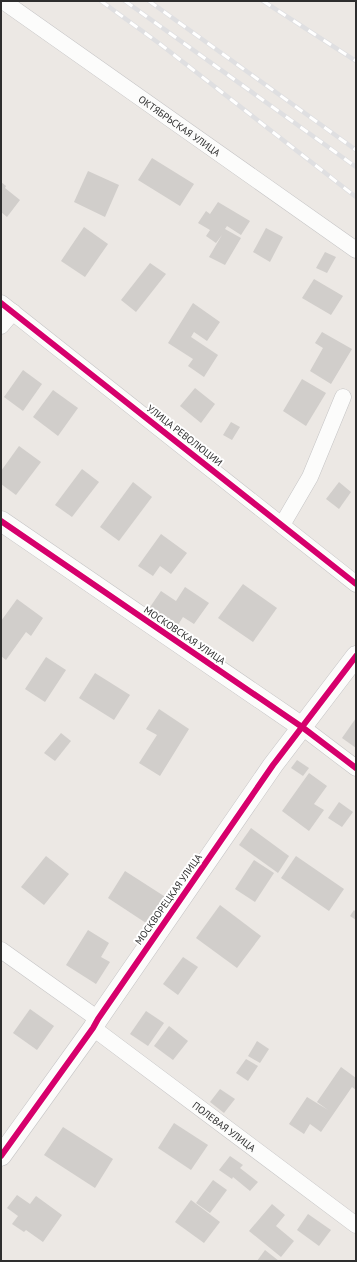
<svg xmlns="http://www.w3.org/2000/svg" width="357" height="1262" viewBox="0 0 357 1262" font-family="'PT Sans',sans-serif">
<rect width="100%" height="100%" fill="#ece8e4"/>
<g fill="#d1cecb">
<polygon points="152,158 194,184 180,206 138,180"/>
<polygon points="88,171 119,185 105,217 74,202"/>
<polygon points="1,182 6,186 5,188 20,200 7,217 1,212"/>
<polygon points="218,202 250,221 241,235 227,226 225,229 241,238 225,265 209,257 222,235 216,243 206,236 210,230 198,223 206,211 210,214"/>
<polygon points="84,227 108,244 85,277 61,261"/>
<polygon points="266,228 283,237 270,262 253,252"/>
<polygon points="325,252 336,257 327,273 316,268"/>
<polygon points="150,263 166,274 136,312 121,300"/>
<polygon points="314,279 343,296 331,315 302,298"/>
<polygon points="193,303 220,322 207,341 194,332 191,337 218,355 204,377 188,366 193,359 168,343"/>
<polygon points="322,332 352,349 331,384 310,371 323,348 315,343"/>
<polygon points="23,370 42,384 23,411 4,397"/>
<polygon points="302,379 326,393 306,426 283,411"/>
<polygon points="195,388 215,404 201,423 180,406"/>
<polygon points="53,390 78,408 58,436 33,417"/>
<polygon points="231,422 240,427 232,440 223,435"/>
<polygon points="19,446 41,462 16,495 1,484 1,471"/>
<polygon points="82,469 99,482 72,517 55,505"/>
<polygon points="133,482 152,497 119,541 100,527"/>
<polygon points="339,482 351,492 339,509 326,499"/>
<polygon points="161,534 187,553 171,574 160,566 153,576 138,566"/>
<polygon points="243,584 277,608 253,642 218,618"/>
<polygon points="185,587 209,603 194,624 183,617 176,628 148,610 161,591 176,601"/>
<polygon points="17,599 43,618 31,636 26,632 6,660 1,656 1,621"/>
<polygon points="46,657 66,670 45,702 25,689"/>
<polygon points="95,673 130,695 114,720 79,698"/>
<polygon points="159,709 189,729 160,776 139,763 157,735 146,729"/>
<polygon points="356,718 356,748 342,738"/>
<polygon points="61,733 71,741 55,761 44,753"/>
<polygon points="297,760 309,768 303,776 291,768"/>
<polygon points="309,773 327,786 314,804 324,810 309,831 282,811"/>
<polygon points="339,802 353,812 342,827 328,818"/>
<polygon points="251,828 289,856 278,873 239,845"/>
<polygon points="46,856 69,874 44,905 21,887"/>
<polygon points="296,856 344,889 329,911 281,878"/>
<polygon points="254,860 274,873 255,902 235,889"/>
<polygon points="125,871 167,898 149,925 108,898"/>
<polygon points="220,905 261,936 237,968 196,938"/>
<polygon points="354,910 356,912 356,920 350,916"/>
<polygon points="88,930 109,943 101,957 110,962 96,984 66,965"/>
<polygon points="183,957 198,967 178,995 163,984"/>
<polygon points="30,1009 54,1026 37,1050 13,1033"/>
<polygon points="146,1011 164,1023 148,1046 130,1034"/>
<polygon points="169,1026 188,1041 173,1060 154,1046"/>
<polygon points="257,1041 269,1049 260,1063 248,1056"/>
<polygon points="246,1059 258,1066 248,1081 236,1073"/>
<polygon points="341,1067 356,1078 356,1090 352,1087 321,1132 310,1124 304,1134 289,1124 307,1097 328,1110 317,1102"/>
<polygon points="220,1089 235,1099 224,1113 210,1102"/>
<polygon points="174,1123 208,1145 191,1170 158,1148"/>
<polygon points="63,1127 113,1159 95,1188 44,1155"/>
<polygon points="230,1156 243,1165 240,1168 258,1182 250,1191 233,1177 232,1179 219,1170"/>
<polygon points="213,1180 227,1190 210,1213 196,1203"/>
<polygon points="17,1195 30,1204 36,1196 62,1215 43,1242 26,1230 24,1232 12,1224 18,1216 7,1208"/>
<polygon points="191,1200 220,1222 204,1243 175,1222"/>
<polygon points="272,1204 285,1215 276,1226 294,1241 281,1257 249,1231"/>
<polygon points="308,1214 331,1230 319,1246 297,1230"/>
<polygon points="265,1250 279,1261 257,1261"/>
</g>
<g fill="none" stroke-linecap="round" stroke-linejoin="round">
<defs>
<g id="minor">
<path id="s1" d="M3 1 356 250"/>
<polyline points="1,303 356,584"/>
<polyline points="1,326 13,312"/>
<polyline points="282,525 310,477 343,397"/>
<polyline points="302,727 356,768"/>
<polyline points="1,950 98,1019"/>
<path id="s2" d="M93 1028 356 1225"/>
</g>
<g id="tertiary">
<polyline points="1,521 302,727"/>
<polyline points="1,1156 93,1028 98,1019 273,765 356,656"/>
</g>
</defs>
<use href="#minor" stroke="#c5c4c5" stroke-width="17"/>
<use href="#tertiary" stroke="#c5c4c5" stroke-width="21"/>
<use href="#minor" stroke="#fcfcfb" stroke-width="16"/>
<use href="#tertiary" stroke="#fcfcfb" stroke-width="20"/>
<defs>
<g id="rail">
<polyline points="101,1 160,44 356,197"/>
<polyline points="125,1 356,167"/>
<polyline points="149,1 356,150"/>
<polyline points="263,1 356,61"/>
</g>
</defs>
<use href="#rail" stroke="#dfdfe1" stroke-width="4.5"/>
<use href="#rail" stroke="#fff" stroke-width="3" stroke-dasharray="9" stroke-linecap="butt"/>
<defs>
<g id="cycleway">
<polyline points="1,303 356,584"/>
<polyline points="1,521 302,727 356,768"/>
<polyline points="1,1156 93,1028 98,1019 273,765 356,656"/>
</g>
</defs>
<use href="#cycleway" stroke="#fff" stroke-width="8"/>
<use href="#cycleway" stroke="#d6006c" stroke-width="6"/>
</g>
<g text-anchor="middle" stroke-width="4" stroke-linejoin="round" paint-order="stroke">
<g font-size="10" fill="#2e2e2e" stroke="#fff">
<text dy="4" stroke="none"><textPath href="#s1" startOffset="216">ОКТЯБРЬСКАЯ УЛИЦА</textPath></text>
<text transform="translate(185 435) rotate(38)" y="4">УЛИЦА РЕВОЛЮЦИИ</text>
<text transform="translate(185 635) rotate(34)" y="4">МОСКОВСКАЯ УЛИЦА</text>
<text transform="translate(168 899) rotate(-55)" y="4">МОСКВОРЕЦКАЯ УЛИЦА</text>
<text dy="4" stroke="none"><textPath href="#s2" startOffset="164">ПОЛЕВАЯ УЛИЦА</textPath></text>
</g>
</g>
<rect width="357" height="1262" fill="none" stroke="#2e2e2e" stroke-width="4"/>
</svg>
